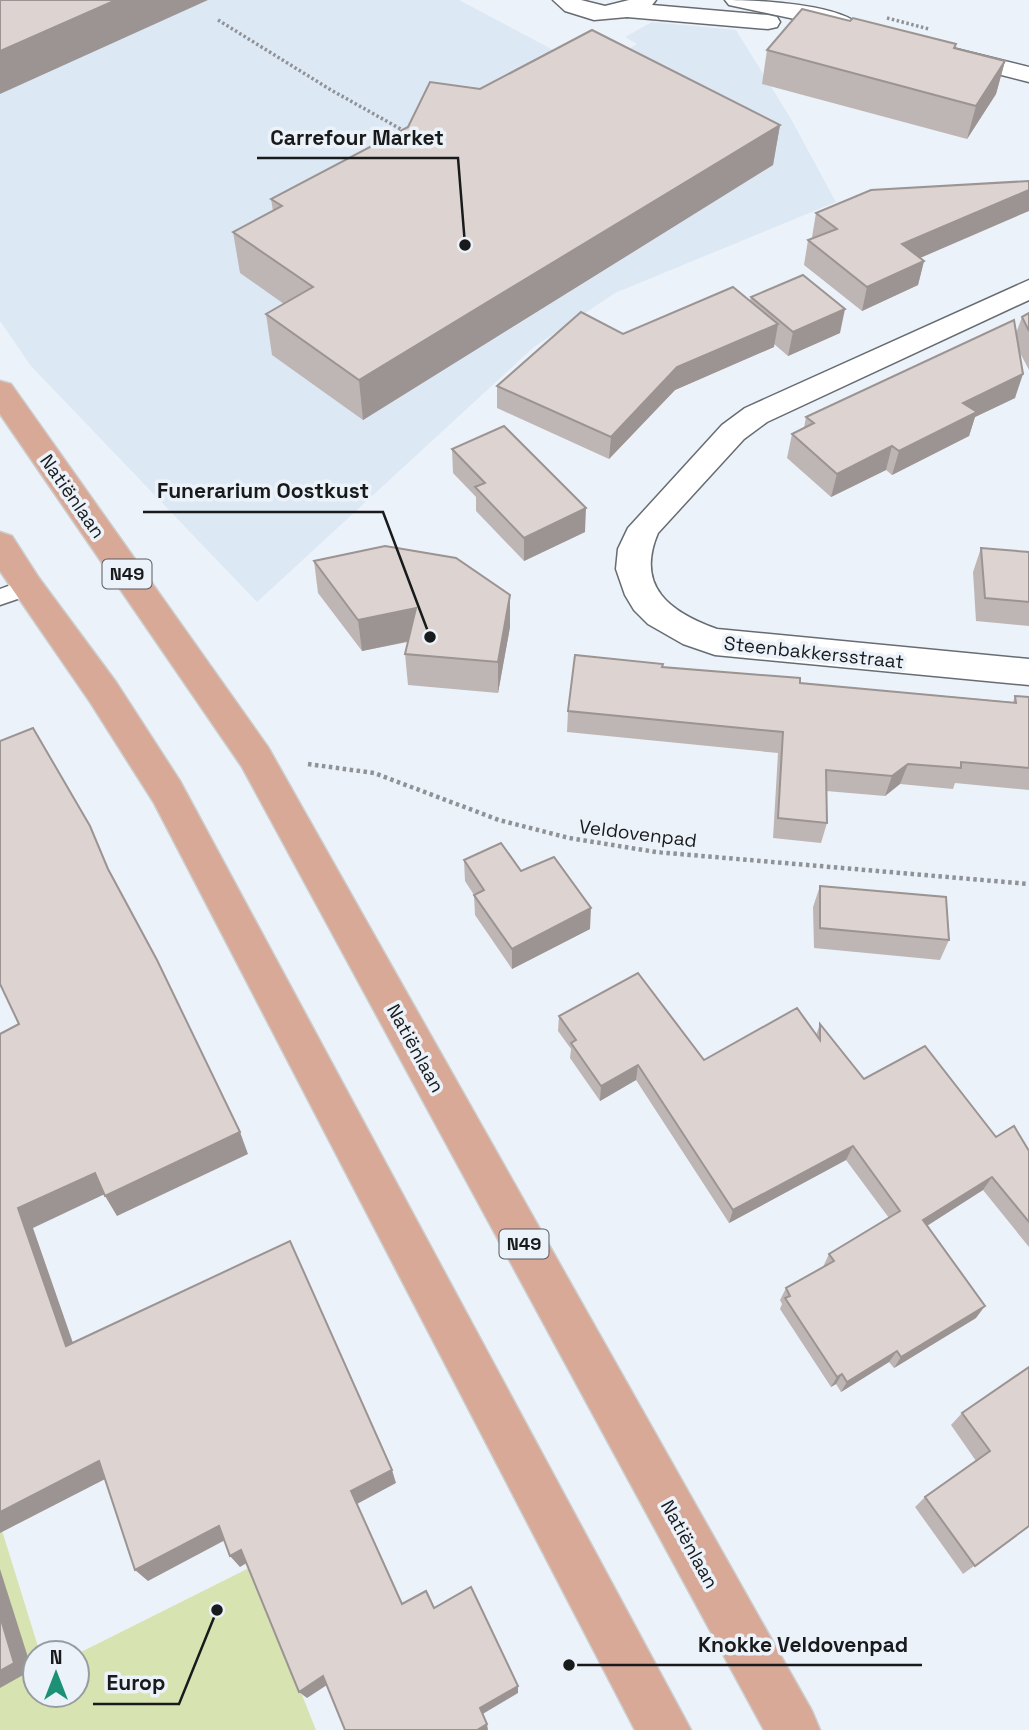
<svg xmlns="http://www.w3.org/2000/svg" width="1029" height="1730" viewBox="0 0 1029 1730" font-family="'Space Grotesk',sans-serif">
<rect width="100%" height="100%" fill="#ecf2f9"/>
<polygon fill="#dde8f5" points="0,0 459,0 591,70 637,44 625,37 652,22 736,30 791,119 836,202 615,293 534,347 257,602 31,366 0,321"/>
<polygon fill="#d7e3b1" points="0,1524 40,1653 35,1653 35,1695 77,1695 77,1654 251,1567 316,1730 0,1730"/>
<g fill="none" stroke-linecap="round" stroke-linejoin="round">
<defs>
<polygon id="lane" points="27,579 35,581 38,587 35,593 0,605 0,589"/>
<g id="street">
<polygon points="553,0 581,0 605,6 629,0 656,0 652,5 768,15 777,17 780,22 777,27 768,29 627,17 594,20 565,11"/>
<path d="M725 0C754 0 845 4 862 28L859 33 850 35 818 24 729 5Z"/>
<polygon points="952,48 1029,67 1029,82 943,60 940,55 943,50"/>
<path d="M1029 280V300L767 422 744 439 658 533C635 587 670 612 717 629L1029 659V685L715 655 683 644 648 624 634 610 625 595 616 569 618 549 628 528 722 425 745 408Z"/>
</g>
<g id="primary">
<polygon points="0,381 11,384 268,747 812,1711 820,1730 764,1730 242,767 0,414"/>
<polygon points="0,532 12,536 39,578 116,682 180,781 691,1730 635,1730 154,803 90,702 0,571"/>
</g>
</defs>
<use href="#lane" stroke="#676c72" stroke-width="3"/>
<use href="#street" stroke="#676c72" stroke-width="3"/>
<use href="#primary" stroke="#cccdcd" stroke-width="3"/>
<g stroke="#8f9398" stroke-width="3.5" stroke-dasharray="2.5 2.5" stroke-linecap="butt">
<polyline points="887,18 929,29"/>
<polyline points="218,20 331,90 406,132"/>
</g>
<polyline stroke="#8f9398" stroke-width="4.5" stroke-dasharray="3.5 3.5" stroke-linecap="butt" points="308,764 374,773 499,820 569,838 656,852 1029,884"/>
<use href="#lane" fill="#fff" fill-rule="evenodd"/>
<use href="#street" fill="#fff" fill-rule="evenodd"/>
<use href="#primary" fill="#d9a998" fill-rule="evenodd"/>
</g>
<g fill="#beb6b4">
<polygon points="767,50 1005,61 996,94 967,139 762,84"/>
<polygon points="480,89 780,125 773,165 363,420 272,355 266,314 284,304 240,273 233,232 273,211 271,199"/>
<polygon points="816,213 921,258 924,261 918,285 862,311 804,265 808,240 813,238 812,237"/>
<polygon points="751,297 840,333 788,356 774,344 774,347 675,390 609,459 497,408 497,386 623,334 750,301"/>
<polygon points="1029,313 1029,370 1019,351 1015,398 975,417 969,436 892,475 886,470 831,497 787,458 792,434 804,428 806,417 1016,333 1022,317"/>
<polygon points="452,449 585,532 524,561 476,511 476,497 453,473"/>
<polygon points="981,548 1029,552 1029,626 976,621 973,572"/>
<polygon points="314,561 510,627 498,693 408,685 405,654 408,642 362,651 318,593"/>
<polygon points="662,667 800,683 1013,702 1015,696 1029,697 1029,790 955,783 953,789 900,784 885,796 826,791 827,823 821,843 773,838 778,753 567,732 568,711"/>
<polygon points="464,860 521,871 590,929 512,969 475,915 474,895 465,881"/>
<polygon points="820,886 949,940 940,960 814,948 813,907"/>
<polygon points="559,1016 704,1060 816,1035 820,1024 864,1079 1029,1151 1029,1247 983,1190 927,1225 976,1318 894,1368 889,1362 841,1392 836,1384 831,1387 780,1309 782,1304 780,1300 786,1288 823,1267 829,1254 889,1218 846,1160 729,1223 636,1080 600,1101 570,1058 571,1049 558,1031"/>
<polygon points="1029,1367 1029,1526 963,1574 915,1507 925,1497 976,1461 951,1425 962,1413"/>
</g>
<g fill="#9b9492">
<polygon points="116,0 208,0 0,94 0,51"/>
<polygon points="1005,61 996,94 967,139 976,106"/>
<polygon points="780,125 773,165 363,420 359,380"/>
<polygon points="1029,190 1029,211 897,268 902,244"/>
<polygon points="924,261 918,285 862,311 867,287"/>
<polygon points="845,309 840,333 788,356 793,332"/>
<polygon points="778,324 774,347 675,390 609,459 611,437 677,367"/>
<polygon points="1023,374 1015,398 975,417 969,436 892,475 899,451 963,403"/>
<polygon points="892,446 886,470 831,497 837,474"/>
<polygon points="586,508 585,532 524,561 524,538"/>
<polygon points="510,595 510,627 498,693 498,662"/>
<polygon points="416,608 419,639 362,651 358,620"/>
<polygon points="908,764 900,784 885,796 892,776"/>
<polygon points="591,908 590,929 512,969 512,949"/>
<polygon points="638,1065 636,1080 600,1101 601,1086"/>
<polygon points="240,1132 248,1154 117,1216 105,1196"/>
<polygon points="853,1146 846,1160 729,1223 733,1210"/>
<polygon points="95,1173 107,1193 33,1228 80,1363 66,1346 18,1208"/>
<polygon points="992,1177 983,1190 916,1233 923,1220"/>
<polygon points="985,1306 976,1318 894,1368 901,1357"/>
<polygon points="897,1351 889,1362 841,1392 847,1382"/>
<polygon points="842,1374 836,1384 831,1387 837,1377"/>
<polygon points="99,1461 113,1475 0,1533 0,1512"/>
<polygon points="392,1470 396,1483 357,1504 351,1491"/>
<polygon points="219,1526 229,1538 148,1581 135,1570"/>
<polygon points="241,1550 250,1561 240,1567 230,1556"/>
<polygon points="0,1569 32,1670 0,1688"/>
<polygon points="323,1676 330,1683 307,1698 299,1692"/>
<polygon points="518,1686 518,1693 481,1715 480,1708"/>
<polygon points="487,1724 488,1730 477,1730"/>
</g>
<g fill="#ddd4d1" stroke="#9b9492" stroke-width="2">
<polygon points="0,0 116,0 0,51"/>
<polygon points="802,9 850,21 853,18 956,44 954,48 1005,61 976,106 767,50"/>
<polygon points="592,30 780,125 359,380 266,314 313,287 233,232 282,206 271,199 408,127 430,82 480,89"/>
<polygon points="1029,181 1029,190 902,244 924,261 867,287 808,240 837,229 816,213 871,190"/>
<polygon points="803,275 845,309 793,332 751,297"/>
<polygon points="733,287 778,324 677,367 611,437 497,386 581,312 623,334"/>
<polygon points="1029,313 1029,331 1022,317"/>
<polygon points="1014,320 1023,374 963,403 977,412 899,451 892,446 837,474 792,434 814,423 806,417"/>
<polygon points="504,426 586,508 524,538 475,487 485,483 452,449"/>
<polygon points="385,546 456,558 510,595 498,662 405,654 416,608 358,620 314,561"/>
<polygon points="981,548 1029,552 1029,602 985,598"/>
<polygon points="575,655 663,664 662,667 800,678 800,683 1016,703 1015,696 1029,697 1029,768 961,762 961,768 908,764 892,776 826,770 827,823 778,818 783,732 568,711"/>
<polygon points="33,728 90,826 108,869 157,960 240,1132 105,1196 95,1173 18,1208 66,1346 290,1241 392,1470 351,1491 402,1604 426,1591 434,1608 471,1587 518,1686 480,1708 487,1724 477,1730 345,1730 323,1676 299,1692 241,1550 230,1556 219,1526 135,1570 99,1461 0,1512 0,1034 19,1024 0,984 0,741"/>
<polygon points="501,843 521,871 554,857 591,908 512,949 474,895 484,890 464,860"/>
<polygon points="820,886 946,897 949,940 820,928"/>
<polygon points="638,973 704,1060 797,1008 820,1040 820,1024 864,1079 925,1046 996,1137 1014,1126 1029,1151 1029,1222 992,1177 923,1220 985,1306 901,1357 897,1351 847,1382 842,1374 837,1377 785,1298 790,1296 786,1288 834,1261 829,1254 900,1211 853,1146 733,1210 638,1065 601,1086 571,1043 576,1040 559,1016"/>
<polygon points="1029,1367 1029,1526 975,1566 925,1497 990,1451 962,1413"/>
<polygon points="0,1616 14,1663 0,1671"/>
</g>
<g text-anchor="middle" stroke-width="7" stroke-linejoin="round" paint-order="stroke">
<g fill="#ecf2f9" stroke="#585b5e" stroke-width="2">
<rect x="102.5" y="559.5" width="49" height="29" rx="5"/>
<rect x="499.5" y="1229.5" width="49" height="29" rx="5"/>
</g>
<g font-size="18" font-weight="bold" fill="#181a1c">
<text x="127" y="580">N49</text>
<text x="524" y="1250">N49</text>
</g>
<g font-size="19" fill="#181a1c" stroke="#ecf2f9">
<text transform="translate(73 496) rotate(55)" y="7">Natiënlaan</text>
<text transform="translate(814 652) rotate(6)" y="7">Steenbakkersstraat</text>
<text transform="translate(638 833) rotate(7)" y="7">Veldovenpad</text>
<text transform="translate(416 1048) rotate(61)" y="7">Natiënlaan</text>
<text transform="translate(690 1544) rotate(61)" y="7">Natiënlaan</text>
</g>
</g>
<path fill="none" stroke="#181a1c" stroke-width="2.5" d="M465 245L458 158H257M430 637L383 512H143M569 1665L684 1665H922M217 1610L179 1704H93"/>
<g fill="#181a1c" stroke="#ecf2f9" stroke-width="2.5">
<circle cx="465" cy="245" r="7"/>
<circle cx="430" cy="637" r="7"/>
<circle cx="569" cy="1665" r="7"/>
<circle cx="217" cy="1610" r="7"/>
</g>
<g font-size="21" text-anchor="middle" font-weight="bold" fill="#181a1c" stroke="#ecf2f9" stroke-width="7" stroke-linejoin="round" paint-order="stroke">
<text x="357" y="145">Carrefour Market</text>
<text x="263" y="498">Funerarium Oostkust</text>
<text x="803" y="1652">Knokke Veldovenpad</text>
<text x="136" y="1690">Europ</text>
</g>
<g transform="translate(56 1674)"><circle r="33" fill="#ecf2f9" stroke="#979ca1" stroke-width="2"/>
<path d="M0-5L12 26L0 18L-12 26Z" fill="#1c9175"/>
<text y="-10" font-size="19" font-weight="bold" text-anchor="middle" fill="#181a1c">N</text>
</g>
</svg>
